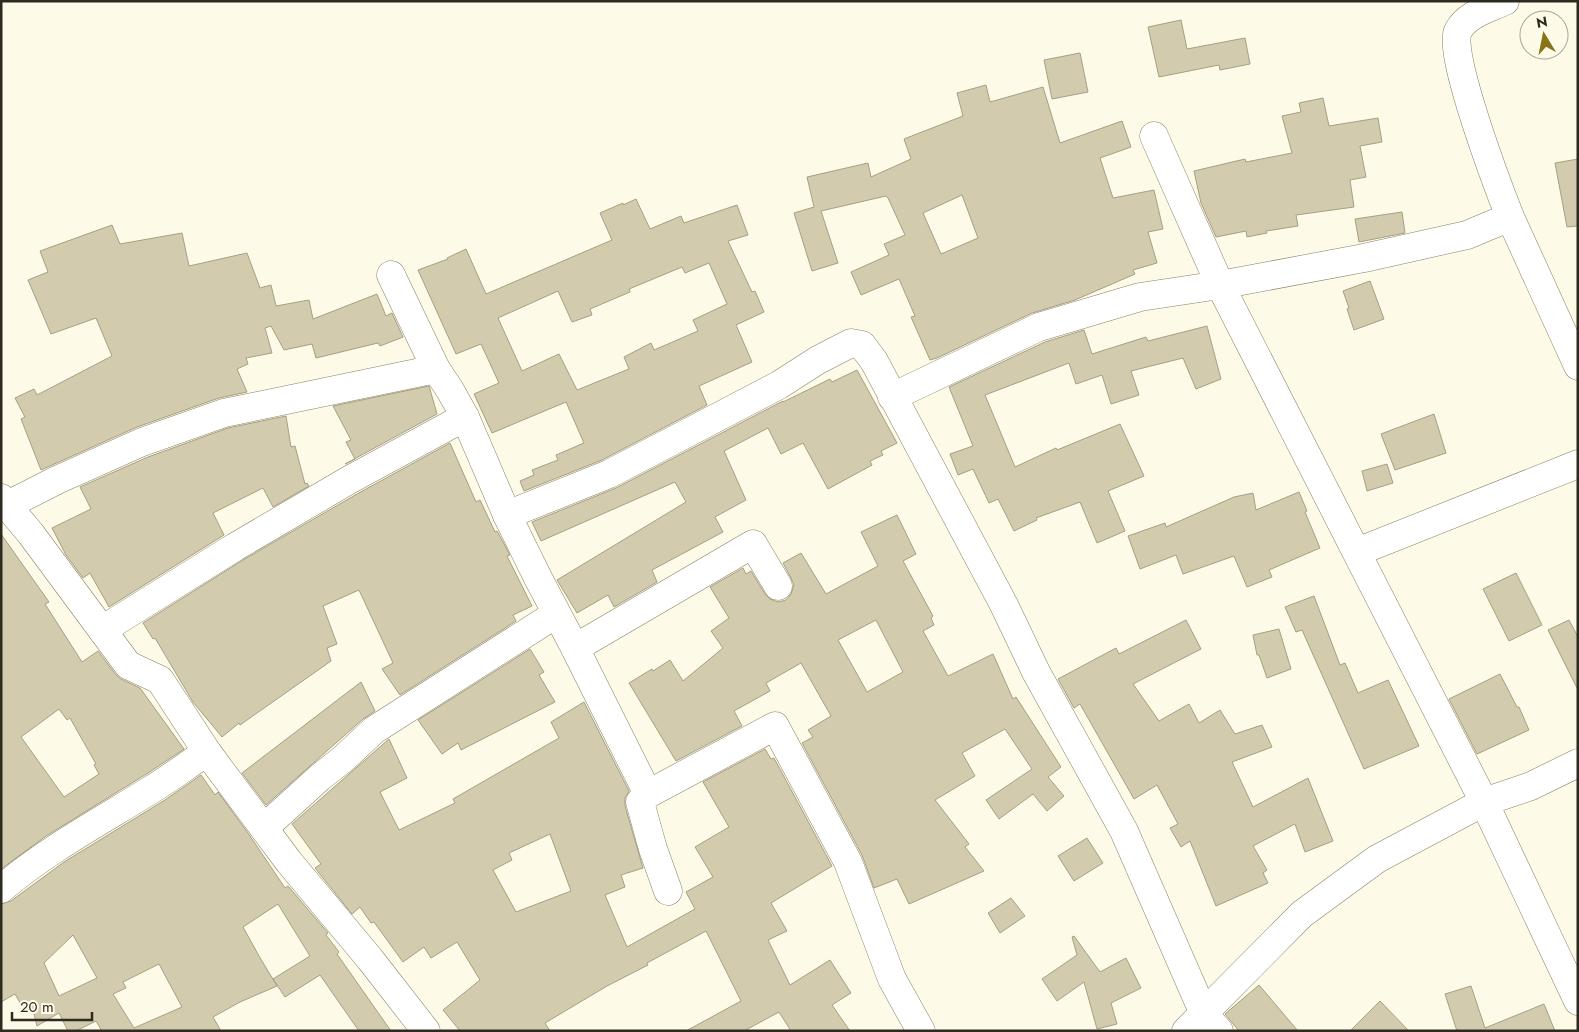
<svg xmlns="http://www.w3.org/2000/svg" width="1579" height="1032" viewBox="0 0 1579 1032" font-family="Jost,sans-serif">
<rect width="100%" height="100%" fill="#fefae8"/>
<g fill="#d2cbae" stroke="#a59f83" fill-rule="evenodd">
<polygon points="1181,20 1187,49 1245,38 1250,64 1220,70 1219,65 1159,77 1148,27"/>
<polygon points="1080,53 1088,92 1052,99 1044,60"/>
<path d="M986 85 990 102 1043 87 1060 143 1122 121 1131 147 1100 158 1113 198 1154 190 1163 229 1148 232 1157 263 1133 270 1135 274 1075 300 1032 313 937 358 930 360 911 317 915 316 899 279 861 295 851 272 889 255 884 244 905 235 888 198 886 196 821 211 838 263 812 271 794 213 814 207 807 177 868 163 871 177 911 159 904 139 963 116 957 93ZM962 195 978 238 941 254 923 213Z"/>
<polygon points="1323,98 1329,126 1378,118 1382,142 1360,146 1366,177 1350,180 1354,207 1296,215 1298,226 1266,231 1267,233 1247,237 1246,231 1216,237 1201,203 1194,171 1245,159 1246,162 1292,153 1282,116 1301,112 1299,103"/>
<polygon points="1578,159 1578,226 1567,227 1555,163"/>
<path d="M636 199 650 229 681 216 684 223 737 205 748 235 728 241 752 292 755 291 764 312 736 325 752 362 699 386 707 405 602 460 524 491 520 481 534 475 532 470 558 460 556 455 584 443 566 402 492 433 474 394 499 383 481 344 456 354 418 270 448 259 447 258 466 249 486 294 612 240 600 213 623 203V205ZM709 263 727 304 693 320 698 331 654 350 651 343 624 357 629 369 577 390 559 354 522 371 498 318 558 291 572 322 592 315 590 309 630 292 629 289 682 267 685 273Z"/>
<polygon points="1402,212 1405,233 1359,242 1355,219"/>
<polygon points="112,225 120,244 182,233 189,266 247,253 260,288 271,285 276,306 309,300 313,319 377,294 386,316 392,313 403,337 380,346 378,343 316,358 312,344 284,350 271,326 265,328 272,353 246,358 248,364 237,369 247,392 219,398 137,427 41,470 21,419 25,417 15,398 34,389 37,395 112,356 96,318 51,334 28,280 48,272 40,251"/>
<polygon points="1370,281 1384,319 1354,330 1347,309 1349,308 1343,291"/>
<polygon points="1207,326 1221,379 1196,389 1183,358 1131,371 1139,395 1111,404 1102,375 1076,384 1069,363 985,395 1015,467 1056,448 1057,450 1120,424 1144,476 1108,491 1125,531 1097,543 1080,502 1036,518 1037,520 1014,531 998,499 989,503 973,469 958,475 950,454 973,446 949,387 1045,342 1084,330 1092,354 1146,337 1148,341"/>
<polygon points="857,370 897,443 881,451 883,455 870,461 872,465 828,489 803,443 781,454 768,428 724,451 746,500 715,517 723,532 652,570 657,582 614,607 608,595 577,613 557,580 686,502 675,482 541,541 532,522 616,488 783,401 783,402 830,379 832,382"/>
<polygon points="429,386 437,414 345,464 355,459 346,442 351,440 333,406"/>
<polygon points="1434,414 1446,453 1395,470 1381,434"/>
<polygon points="286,416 291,447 295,446 305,484 307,483 309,486 273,507 263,488 213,513 224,535 109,607 90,573 83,578 66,555 52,528 91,509 80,487 148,457 228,428"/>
<polygon points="450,443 476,502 480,500 495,532 497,531 510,555 507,556 532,606 513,615 516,621 400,695 382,669 393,663 359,590 323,606 337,644 327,648 331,661 240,725 239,723 222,737 193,702 155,638 153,639 143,623 243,560 357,494"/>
<polygon points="1387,464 1393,483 1367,491 1362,471"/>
<polygon points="1299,492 1307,511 1305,512 1320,548 1269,570 1272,577 1247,587 1234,556 1183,574 1176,555 1140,569 1128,536 1165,523 1166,527 1234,497 1253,493 1256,510"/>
<path d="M897 515 916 554 903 561 933 616 931 618 934 625 923 631 948 676 993 654 1013 699 1016 697 1061 767 1048 777 1064 796 1047 811 1033 794 999 819 986 800 1032 769 1005 729 962 753 975 776 935 800 969 844 965 847 984 871 909 904 897 879 874 888 862 855 802 743 813 737 808 730 831 716 801 663 766 683 770 691 734 711 742 726 676 761 629 683 652 669 653 671 670 660 683 681 723 648 711 631 729 618 710 587 743 568 746 574 751 571 765 594 770 599 778 602 786 600 791 594 794 585 791 578 783 563 801 553 826 594 878 566 861 532ZM876 620 903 672 867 692 838 640Z"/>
<path d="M1 534 49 602 45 604 82 662 98 651 116 675 121 679 140 688 184 749 148 773 46 836 1 869ZM59 709 67 720 70 718 96 764 94 765 99 774 64 797 21 737Z"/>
<polygon points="1516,573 1542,625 1509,641 1483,589"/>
<polygon points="1314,596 1340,665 1345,663 1358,693 1388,680 1419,746 1364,769 1302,630 1296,632 1285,607"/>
<polygon points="1186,620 1201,649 1133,684 1159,721 1189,704 1199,723 1220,710 1235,734 1262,725 1272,747 1232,762 1253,807 1308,778 1333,841 1305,852 1295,824 1253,846 1267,870 1263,873 1268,883 1216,906 1190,841 1181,847 1170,828 1178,824 1157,785 1134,799 1080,704 1074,708 1058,679 1116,648 1119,654"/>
<polygon points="1569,620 1578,637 1578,690 1548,630"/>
<polygon points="1279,629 1291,669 1267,678 1259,655 1257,655 1253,635"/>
<polygon points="530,649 544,672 539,675 555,702 461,750 458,743 442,754 418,720"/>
<polygon points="1500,674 1517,707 1519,707 1529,730 1477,754 1449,699"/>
<polygon points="361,682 375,711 363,719 266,805 242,773"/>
<path d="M584 702 629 791 625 798V806L643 868 621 875 625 887 605 895 627 947 695 909 686 892 713 877 695 847 729 827 703 782 765 749 771 759 774 758 832 866 771 903 787 931 768 940 790 985 830 960 851 993 832 1005 850 1031H791L779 1012 744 1031H686L741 1001 706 931 647 963 648 965 607 986 545 1023 550 1031H460L443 1010 480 980 457 942 431 958 424 947 403 962 374 922 371 923 360 907 352 914 315 868 321 864 292 824 389 739 407 778 380 792 399 830 455 803 453 799 559 738 551 722ZM550 834 571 891 516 912 493 870 512 860 509 853Z"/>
<path d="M201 775 215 795 218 792 248 833 285 888 288 886 328 933 326 935 339 952 337 954 391 1031H359L320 975 285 997 273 979 310 956 278 904 243 927 259 956 277 986 240 1002 213 1017 221 1031H102L96 1021 76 1031H68L59 1013 37 1026 31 1002 23 1008 15 994 1 1002V904L11 901 64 862 165 800ZM73 935 97 978 59 996 44 963ZM159 964 182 1007 134 1028 113 994 126 988 123 982Z"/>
<polygon points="1087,838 1103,863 1074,881 1058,856"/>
<polygon points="1011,898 1025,916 1000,933 988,913"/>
<polygon points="1074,936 1100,972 1126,958 1141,988 1111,1003 1117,1024 1097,1029 1084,982 1057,1001 1042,979 1077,955 1072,937"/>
<polygon points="1259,985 1298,1031 1239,1031 1225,1014"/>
<polygon points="1471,986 1485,1028 1544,1004 1555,1031 1457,1031 1445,994"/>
<polygon points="1380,1001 1409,1031 1350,1031"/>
</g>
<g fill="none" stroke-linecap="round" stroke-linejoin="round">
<defs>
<g id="minor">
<path d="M1505 1C1488 9 1467 14 1458 31 1447 53 1499 189 1510 217"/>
<polyline points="1154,136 1220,285 1484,802 1578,1001"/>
<polyline points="391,275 436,369"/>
<polyline points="892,397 1039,327 1140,297 1220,285 1364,258 1467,235 1510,217 1578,366"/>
<polyline points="1,498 31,534 128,665 160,680 207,752 289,862 370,959 426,1031"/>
<polyline points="8,505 57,480 142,442 224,413 436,369 450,390 465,417"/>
<polyline points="507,515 609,474 779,385 818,360 851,343 862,345 874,361 1004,605 1036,672 1124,831 1204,1014 1219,1031"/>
<polyline points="1357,552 1578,464"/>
<polyline points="102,630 235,547 349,480 465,417 507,515 538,578 575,648 648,794 775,726 848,862 892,979 921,1031"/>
<polyline points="575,648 753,544 778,586"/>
<polyline points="648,794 640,802 653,849 668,891"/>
<polyline points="264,828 319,778 343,759 374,730 556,614"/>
<path d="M1 889C47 850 99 822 149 791 169 779 187 765 207 752"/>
<polyline points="1186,1031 1302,914 1377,859 1484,802 1531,786 1578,763"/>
</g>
</defs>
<use href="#minor" stroke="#888166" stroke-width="29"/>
<use href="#minor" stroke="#fff" stroke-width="28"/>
</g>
<rect width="1579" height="1032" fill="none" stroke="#2d2b1f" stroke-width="5"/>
<g transform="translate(1544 35) rotate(350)"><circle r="24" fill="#fefae8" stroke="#aaa798"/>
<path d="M0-4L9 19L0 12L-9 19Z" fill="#877416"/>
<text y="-8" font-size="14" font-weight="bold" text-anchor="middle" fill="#2d2b1f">N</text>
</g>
<path d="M12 1012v8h80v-8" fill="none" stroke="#2d2b1f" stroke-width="2.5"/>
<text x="20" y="1012" font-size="15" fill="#2d2b1f" stroke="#fefae8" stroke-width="4" paint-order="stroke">20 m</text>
</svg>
